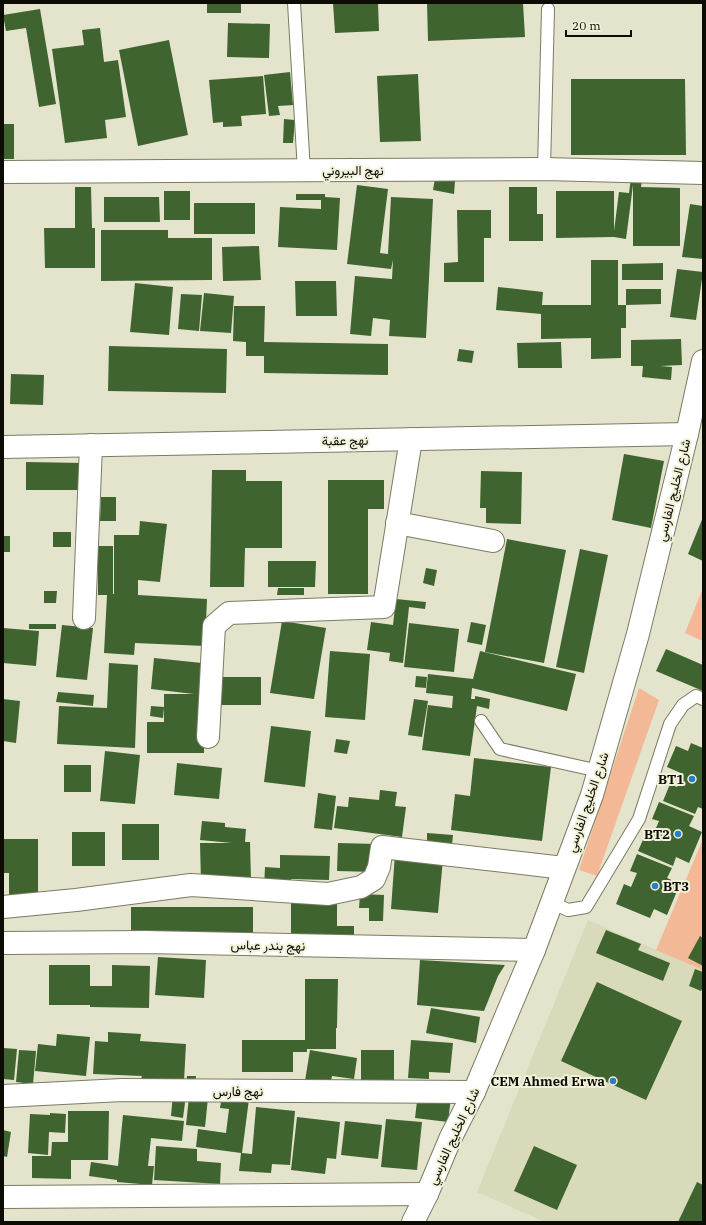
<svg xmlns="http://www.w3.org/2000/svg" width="706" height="1225" viewBox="0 0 706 1225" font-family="'IBM Plex Serif',Vazirmatn,serif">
<rect width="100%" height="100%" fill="#e4e4cc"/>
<polygon fill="#d9daba" points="588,920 703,970 703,1222 545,1222 477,1192"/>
<g fill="#f3b896">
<polygon points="703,588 703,641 685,633"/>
<polygon points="639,688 659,700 597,876 579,870"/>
<polygon points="703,839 703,970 656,950"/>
</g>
<g fill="#3f642f">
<rect x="207" y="3" width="34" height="10"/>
<polygon points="333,3 378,3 379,31 335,33"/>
<polygon points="427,3 523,3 525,37 428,41"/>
<polygon points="40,9 56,104 39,107 26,28 6,31 3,15"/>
<polygon points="228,23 270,24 269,58 227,57"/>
<polygon points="100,28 104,62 118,60 126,117 105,120 107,138 65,143 52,49 84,45 82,30"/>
<polygon points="169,40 188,135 138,146 119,50"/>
<polygon points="290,72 293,105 278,106 280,115 269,116 264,75"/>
<polygon points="418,74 421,141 380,142 377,76"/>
<polygon points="263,76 266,114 241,116 242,126 223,127 223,122 213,123 209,80"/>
<polygon points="571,79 685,79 686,155 571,155"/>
<polygon points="284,119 295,120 293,143 283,143"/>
<rect x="3" y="124" width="11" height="35"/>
<polygon points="631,177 642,179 641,187 680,188 680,246 633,246 633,185 626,239 614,237 556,238 556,191 614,191 614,231 619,192 629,193"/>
<polygon points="435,178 455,181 454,194 433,190"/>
<polygon points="357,185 388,189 380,253 388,254 391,197 433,199 426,338 389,336 390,320 373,318 371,336 350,334 355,276 392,279 393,260 391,269 347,264"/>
<polygon points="75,187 91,187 92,228 95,228 95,268 45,268 44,228 75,228"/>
<polygon points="509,187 537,187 537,214 543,214 543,241 509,241"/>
<rect x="164" y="191" width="26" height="29"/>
<polygon points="296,194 325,194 325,197 340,198 337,250 278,247 280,207 321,209 321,200 296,200"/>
<polygon points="104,197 159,197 160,222 104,222"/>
<rect x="194" y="203" width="61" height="31"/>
<polygon points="690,204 703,206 703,259 682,257"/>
<polygon points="457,210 491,210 491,238 484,238 484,282 444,282 444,263 458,262"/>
<polygon points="101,230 168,230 168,238 212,238 212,280 101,281"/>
<polygon points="259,246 261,280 223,281 222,247"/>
<polygon points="591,260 618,260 618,305 626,305 626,328 621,328 621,358 591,359 591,338 541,339 541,314 496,310 498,287 543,292 542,305 591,305"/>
<polygon points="663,263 663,280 622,280 622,264"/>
<polygon points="677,269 703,272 696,320 670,317"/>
<polygon points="295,281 336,281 337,316 296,316"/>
<polygon points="135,283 173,287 169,335 130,332"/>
<polygon points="626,289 661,289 661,304 626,305"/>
<polygon points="204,293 234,296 231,333 200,331"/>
<polygon points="181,294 202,295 199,331 178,329"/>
<polygon points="234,306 265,306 264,342 388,344 388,375 264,373 264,356 246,356 246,342 233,341"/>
<polygon points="681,339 682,365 660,366 672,367 671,380 642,377 643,366 631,366 631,340"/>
<polygon points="561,342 562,368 518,368 517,343"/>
<polygon points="109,346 227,349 226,393 108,391"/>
<polygon points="459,349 474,351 472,363 457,361"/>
<polygon points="11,374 44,375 43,405 10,404"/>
<polygon points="624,454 664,461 651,528 612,520"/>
<polygon points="26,462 83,463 83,490 26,490"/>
<polygon points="212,470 246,470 246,481 282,481 282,548 245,548 244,587 210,587"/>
<polygon points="481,471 522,472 521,524 486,523 486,504 486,508 480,508"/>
<polygon points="328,480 384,480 384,509 368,509 368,594 328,594"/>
<polygon points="101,497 116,497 116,521 100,521"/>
<polygon points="703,517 703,561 688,554"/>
<polygon points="140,521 167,524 160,582 138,580 138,595 207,599 205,646 135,643 134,655 104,653 107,595 98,595 98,546 113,546 113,594 114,594 114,535 139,535"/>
<rect x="53" y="532" width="18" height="15"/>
<rect x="3" y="536" width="7" height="16"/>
<polygon points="507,539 566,550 544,663 485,652"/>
<polygon points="580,549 608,555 584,673 556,667"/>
<polygon points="268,561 316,561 315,587 268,587"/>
<polygon points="426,568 437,570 434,586 423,583"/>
<polygon points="278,588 304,588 304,595 277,595"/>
<polygon points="44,591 57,591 56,603 44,603"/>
<polygon points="396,599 426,602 425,609 409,607 403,663 389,661 390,653 367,650 371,622 393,625"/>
<polygon points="282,621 326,628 314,699 270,693"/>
<polygon points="471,622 486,625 482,645 467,642"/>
<polygon points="409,623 459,629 454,672 404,667"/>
<rect x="29" y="624" width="27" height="5"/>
<polygon points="62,625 93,628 87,680 56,677"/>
<polygon points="3,628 39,631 36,666 3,663"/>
<polygon points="666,649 703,665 703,691 656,671"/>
<polygon points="330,651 370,654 365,720 325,717"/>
<polygon points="480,651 576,674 567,711 472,688 471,699 475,699 475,696 490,699 489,709 477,706 470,756 422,750 428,705 452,708 453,696 426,693 428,674 473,679"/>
<polygon points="154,658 202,663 199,694 204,694 204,753 147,753 147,722 164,722 164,694 194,694 151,689"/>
<polygon points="109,663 138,665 135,748 57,744 59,706 107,708"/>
<polygon points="416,676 427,677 426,688 415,687"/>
<rect x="217" y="677" width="44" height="28"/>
<polygon points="58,692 94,695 93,706 56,702"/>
<polygon points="3,699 20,701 16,743 3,741"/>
<polygon points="414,699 428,701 422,737 408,735"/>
<polygon points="151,706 164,707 163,718 150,716"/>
<polygon points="271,726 311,731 305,787 264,782"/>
<polygon points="336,739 350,741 347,754 334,752"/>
<polygon points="691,743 703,748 703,809 698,807 695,814 663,801 670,784 677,787 683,774 667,767 676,746 688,751"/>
<polygon points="105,751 140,755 135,804 100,801"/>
<polygon points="474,758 551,767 542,841 451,830 455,794 470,796"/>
<polygon points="177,763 222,768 219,799 174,795"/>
<rect x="64" y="765" width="27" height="27"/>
<polygon points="380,790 397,792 395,806 406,807 402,837 334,828 337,806 348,807 349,797 379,800"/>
<polygon points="318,793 336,796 332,830 314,828"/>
<polygon points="659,802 694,816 689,826 702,832 689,863 676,857 673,866 638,851 646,833 653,835 659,821 652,819"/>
<polygon points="202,821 225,823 225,827 246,829 245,842 250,842 251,881 201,882 200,843 232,843 200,840"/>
<rect x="122" y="824" width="37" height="36"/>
<rect x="72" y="832" width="33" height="34"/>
<polygon points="427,833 453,835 452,845 427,842"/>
<polygon points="3,839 38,839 38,902 9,902 9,873 3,873"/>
<polygon points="338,843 376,844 375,872 337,871"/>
<polygon points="395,854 443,859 438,913 391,909"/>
<polygon points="637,854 672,868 667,878 680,884 667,915 654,909 650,918 616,904 624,884 631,887 637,873 630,871"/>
<polygon points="280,855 330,856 329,880 291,879 291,889 264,888 265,867 280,868"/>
<polygon points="360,894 384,895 383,921 369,921 369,908 359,908"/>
<polygon points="291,898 337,898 337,926 354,926 354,941 291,941"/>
<polygon points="131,907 253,907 253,941 131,937"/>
<polygon points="606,930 641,944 638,950 670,963 663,981 596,953"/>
<polygon points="700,936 703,938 703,966 688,958"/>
<polygon points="158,957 206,960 204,998 155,995"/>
<polygon points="420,960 505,965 498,976 484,1011 417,1005"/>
<polygon points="49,965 90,965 90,986 112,986 112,965 150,966 149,1008 90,1007 90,1005 49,1005"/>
<polygon points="695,969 703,972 703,987 701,991 689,986"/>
<polygon points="305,979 338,979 337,1028 336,1028 336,1049 307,1049 307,1052 293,1052 293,1072 242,1072 242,1040 305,1040"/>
<polygon points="597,982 682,1021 646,1100 561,1061"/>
<polygon points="431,1008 480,1017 476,1043 426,1033"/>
<polygon points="108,1032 141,1034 140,1041 186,1044 184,1081 141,1079 142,1076 93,1074 95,1041 108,1042"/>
<polygon points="57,1034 90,1037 86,1076 35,1071 38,1044 56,1046"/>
<polygon points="411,1040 453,1043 450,1073 429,1072 429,1079 408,1078"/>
<polygon points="3,1048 17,1049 14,1080 3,1079"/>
<polygon points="19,1050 36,1051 33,1084 16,1082"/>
<polygon points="310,1050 357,1058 354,1079 332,1076 330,1085 305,1081"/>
<rect x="361" y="1050" width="33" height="38"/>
<polygon points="187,1076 196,1076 195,1088 186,1087"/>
<polygon points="418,1093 451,1097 448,1122 415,1118"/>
<polygon points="173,1094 186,1095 183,1118 171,1116"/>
<polygon points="222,1096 249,1099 242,1153 252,1154 256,1107 295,1111 290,1165 272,1164 271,1173 239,1171 241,1153 196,1147 198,1129 226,1133 229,1109 220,1108"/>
<polygon points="189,1097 208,1098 205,1127 186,1125"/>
<polygon points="68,1111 109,1111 108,1160 71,1160 71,1179 32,1178 32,1156 51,1156 52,1142 68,1142"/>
<polygon points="50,1113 66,1114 65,1133 49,1132 48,1155 28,1153 30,1114 50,1115"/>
<polygon points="123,1115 184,1121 182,1141 151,1138 148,1166 154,1166 152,1185 117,1182 117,1180 89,1176 91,1162 118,1166"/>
<polygon points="297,1117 340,1122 336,1159 327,1158 325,1174 291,1170"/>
<polygon points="386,1119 422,1122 417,1170 381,1167"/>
<polygon points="345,1121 382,1125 378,1159 341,1155"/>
<polygon points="3,1130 11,1132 7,1157 3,1156"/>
<polygon points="156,1146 197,1149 197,1161 221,1163 220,1184 154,1180"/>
<polygon points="534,1146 577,1165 557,1210 514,1191"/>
<polygon points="697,1182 703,1185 703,1222 678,1222"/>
</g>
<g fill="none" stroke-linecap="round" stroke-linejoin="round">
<defs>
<g id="service">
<polyline points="294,3 304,171"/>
<polyline points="544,169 548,9"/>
<polyline points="481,721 500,749 599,771"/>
<polyline points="551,902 568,910 586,907 639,819 670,724 683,705 696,696 703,699"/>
</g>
<g id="minor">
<polyline points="3,172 544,169 703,173"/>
<polyline points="3,447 687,434"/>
<polyline points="397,523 493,541"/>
<polyline points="84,618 91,445"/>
<polyline points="208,737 214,626 229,613 384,607 411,439"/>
<polyline points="3,907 76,900 191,885 328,894 361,887 374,879 379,867 382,847 564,868"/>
<polyline points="3,943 145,942 534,950"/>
<polyline points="3,1096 122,1090 474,1092"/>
<polyline points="3,1197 427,1194"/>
<polyline points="413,1222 427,1194 451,1137 474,1092 534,950 592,795 638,634 687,434 703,361"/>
</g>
</defs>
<use href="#service" stroke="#7b7b65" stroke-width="14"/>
<use href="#minor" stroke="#7b7b65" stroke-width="24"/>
<use href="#service" stroke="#fff" stroke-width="12"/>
<use href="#minor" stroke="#fff" stroke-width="22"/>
</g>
<g fill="#287cca" stroke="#f1f2d9" stroke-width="1.5">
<circle cx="692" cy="779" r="4"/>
<circle cx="678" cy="834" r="4"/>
<circle cx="655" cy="886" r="4"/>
<circle cx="613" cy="1081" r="4"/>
</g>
<g text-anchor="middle" stroke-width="4" stroke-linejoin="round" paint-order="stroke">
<g font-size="13" fill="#0c0c05" stroke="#f1f2d9">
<text x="353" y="175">نهج البيروني</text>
<text transform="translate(345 440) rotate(-1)" y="5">نهج عقبة</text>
<text transform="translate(673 490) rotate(-76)" y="5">شارع الخليج الفارسي</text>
<text transform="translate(587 802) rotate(-71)" y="5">شارع الخليج الفارسي</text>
<text transform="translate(268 945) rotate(1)" y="5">نهج بندر عباس</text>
<text x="238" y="1096">نهج فارس</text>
<text transform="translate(453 1136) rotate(-65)" y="5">شارع الخليج الفارسي</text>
</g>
<g font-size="13" font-weight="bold" fill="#0c0c05" stroke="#f1f2d9" text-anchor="end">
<text x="684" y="784">BT1</text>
<text x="670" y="839">BT2</text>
<text x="663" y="891" text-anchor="start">BT3</text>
<text x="605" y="1086">CEM Ahmed Erwa</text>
</g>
</g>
<rect width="706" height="1225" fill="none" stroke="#0c0c05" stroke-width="8"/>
<path d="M566 30v6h65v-6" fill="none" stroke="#0c0c05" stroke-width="2"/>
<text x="572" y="30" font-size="12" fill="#0c0c05" stroke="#f1f2d9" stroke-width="3" paint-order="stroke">20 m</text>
</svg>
